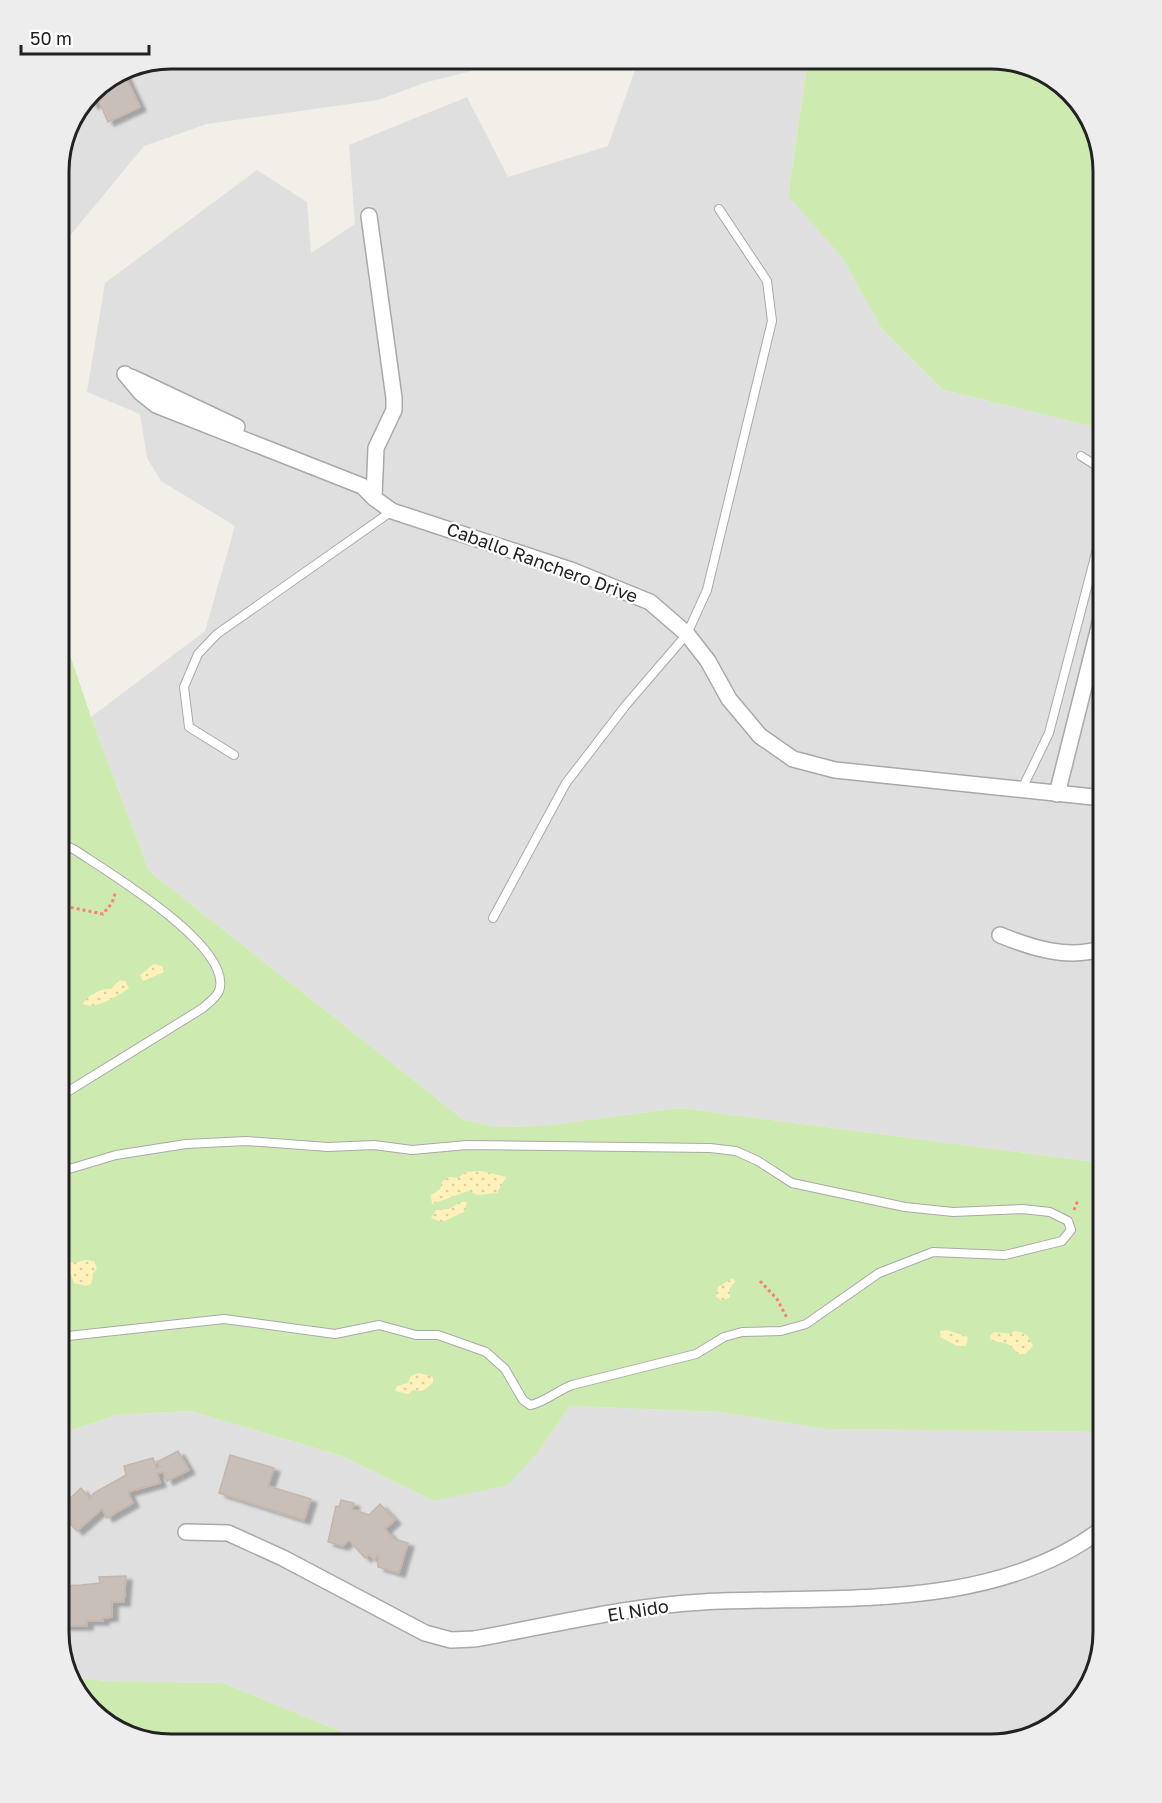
<svg xmlns="http://www.w3.org/2000/svg" width="1162" height="1803" viewBox="0 0 1162 1803" font-family="'Golos Text',sans-serif">
<defs>
<pattern id="sand-dots" width="8" height="8" patternUnits="userSpaceOnUse" patternTransform="scale(1.5)"><rect width="8" height="8" fill="#fff1ba"/><path d="M2 2h.1M6 6h.1" fill="none" stroke="#dacea0" stroke-width="1.8" stroke-linecap="round"/></pattern>
<filter id="shadow"><feDropShadow dx="6" dy="4" stdDeviation="1.5" flood-color="#0004"/></filter>
</defs>
<rect width="100%" height="100%" fill="#f2efe9"/>
<g fill="#e0dfdf">
<polygon points="171,59 500,59 468,72 427,82 378,100 207,124 144,146 59,249 59,164 92,91 129,67"/>
<polygon points="639,59 808,59 788,195 841,256 882,329 943,390 1103,429 1103,1163 679,1108 542,1126 497,1127 464,1120 149,871 91,717 205,631 235,526 161,481 147,458 140,414 87,392 105,283 257,170 307,202 311,253 355,224 349,145 467,97 508,177 608,146"/>
<polygon points="570,1406 720,1412 826,1429 1103,1432 1103,1632 1088,1688 1041,1733 1036,1734 1003,1733 887,1744 372,1744 223,1683 106,1681 69,1677 59,1632 59,1434 117,1415 190,1411 342,1456 434,1501 539,1451"/>
</g>
<g fill="#cdebb0">
<polygon points="808,59 998,59 1054,78 1092,121 1103,171 1103,429 943,390 882,329 841,256 788,196"/>
<polygon points="59,622 91,717 149,871 464,1120 497,1127 542,1126 679,1108 1103,1163 1103,1432 826,1429 720,1412 570,1406 539,1451 508,1485 434,1501 342,1456 190,1411 117,1415 59,1434"/>
<polygon points="69,1677 106,1681 223,1683 372,1744 164,1744 109,1726 70,1682"/>
<polygon points="1003,1733 1036,1734 991,1744 887,1744"/>
</g>
<g fill="url(#sand-dots)">
<polygon points="154,964 162,966 164,972 143,981 140,975"/>
<path d="M120 980 125 981 129 988C118 996 96 1010 83 1004 86 996 101 988 110 989Z"/>
<polygon points="481,1171 506,1177 497,1193 478,1195 468,1191 432,1204 431,1195 440,1189 442,1182 448,1177 458,1178 466,1172"/>
<polygon points="460,1202 467,1202 464,1212 442,1222 431,1218 436,1210 449,1209"/>
<polygon points="60,1260 75,1263 84,1260 94,1261 97,1269 93,1273 92,1283 86,1286 74,1283 71,1274 59,1264"/>
<polygon points="733,1278 735,1282 729,1289 730,1297 723,1301 716,1297 718,1287"/>
<polygon points="947,1330 968,1337 966,1346 957,1346 940,1337 940,1331"/>
<path d="M1014 1331C1027 1332 1028 1336 1033 1346L1025 1354H1018C1008 1341 1006 1344 991 1340L990 1336 994 1332 1011 1334Z"/>
<path d="M419 1373 433 1377V1382C427 1389 422 1393 413 1390L408 1394 395 1391 397 1386 408 1383 411 1376Z"/>
</g>
<g fill="#c7bfb8" stroke="#c4b6ab" stroke-width="1.5" filter="url(#shadow)">
<polygon points="123,71 140,107 108,122 99,101 92,105 89,98 92,91"/>
<polygon points="178,1451 189,1470 167,1481 163,1472 157,1473 160,1483 128,1492 133,1503 107,1518 102,1509 77,1531 59,1512 59,1509 81,1488 90,1499 94,1493 126,1475 124,1466 153,1458 156,1468 160,1467 157,1462"/>
<polygon points="230,1455 274,1468 268,1486 311,1499 304,1520 219,1493"/>
<polygon points="341,1500 354,1503 352,1509 369,1515 380,1504 395,1520 385,1529 394,1539 408,1543 399,1573 378,1567 378,1556 374,1560 369,1555 365,1558 349,1540 343,1546 328,1542 336,1506 339,1507"/>
<polygon points="126,1576 124,1602 112,1602 112,1617 103,1618 103,1621 87,1621 87,1626 59,1626 59,1579 59,1586 81,1585 100,1583 99,1577"/>
</g>
<g fill="none" stroke-linecap="round" stroke-linejoin="round">
<defs>
<g id="lane">
<polyline points="1081,456 1103,470"/>
<polyline points="234,755 189,727 184,687 198,654 217,634 392,511"/>
<polyline points="1022,789 1049,733 1103,526"/>
<polyline points="493,918 566,783 626,705 687,634 707,590 772,321 767,281 719,209"/>
<path d="M59 1097 203 1008C208 1003 216 998 219 991 235 947 106 871 75 850L59 842"/>
<path d="M59 1337 224 1319 335 1334 379 1325 416 1335H438L486 1352 505 1369 523 1400 530 1405C544 1403 558 1390 572 1385L696 1354 724 1337 742 1332 781 1331 806 1324 879 1273 933 1252 1005 1255 1062 1241 1071 1230 1068 1221 1050 1212 1022 1209 953 1212 905 1207 792 1183 758 1161 736 1151 710 1148 467 1145 412 1150 374 1145 328 1147 246 1141 186 1144 116 1155 59 1172"/>
</g>
<g id="street">
<polyline points="369,216 394,398 394,410 376,448 374,498"/>
<polyline points="125,374 141,393 156,405 362,486 374,498 392,511 571,570 650,602 687,634 708,661 729,699 760,736 793,759 835,770 1103,798"/>
<polyline points="131,377 237,427"/>
<polyline points="1057,794 1103,611"/>
<path d="M1000 935C1032 948 1069 960 1103 948"/>
<path d="M186 1532 228 1533 283 1558 425 1633 451 1640 474 1639C549 1626 626 1606 703 1602 833 1595 993 1613 1103 1528"/>
</g>
</defs>
<use href="#lane" stroke="#a9a9a9" stroke-width="10"/>
<use href="#street" stroke="#a9a9a9" stroke-width="18"/>
<g stroke="#fa8072" stroke-width="3" stroke-dasharray="3 3" stroke-linecap="butt">
<polyline points="59,905 103,914 112,903 116,891"/>
<polyline points="1074,1210 1078,1200"/>
<polyline points="760,1281 777,1299 787,1318"/>
</g>
<use href="#lane" stroke="#fff" stroke-width="8"/>
<use href="#street" stroke="#fff" stroke-width="15"/>
</g>
<g text-anchor="middle" stroke-width="4.5" stroke-linejoin="round" paint-order="stroke">
<g font-size="18" fill="#222" stroke="#fff">
<text transform="translate(542 563) rotate(20)" y="6">Caballo Ranchero Drive</text>
<text transform="translate(638 1611) rotate(-9)" y="6">El Nido</text>
</g>
</g>
<path d="M0 0H1162V1803H0ZM171 69H991A102 102 0 0 1 1093 171V1632A102 102 0 0 1 991 1734H171A102 102 0 0 1 69 1632V171A102 102 0 0 1 171 69Z" fill="#ededed" fill-rule="evenodd"/>
<path fill="none" stroke="#222" stroke-width="3" d="M171 69H991A102 102 0 0 1 1093 171V1632A102 102 0 0 1 991 1734H171A102 102 0 0 1 69 1632V171A102 102 0 0 1 171 69Z"/>
<path d="M21 45v9h128v-9" fill="none" stroke="#222222" stroke-width="3"/>
<text x="30" y="45" font-size="18" fill="#222222" stroke="#ffffff" stroke-width="4.5" paint-order="stroke">50 m</text>
</svg>
